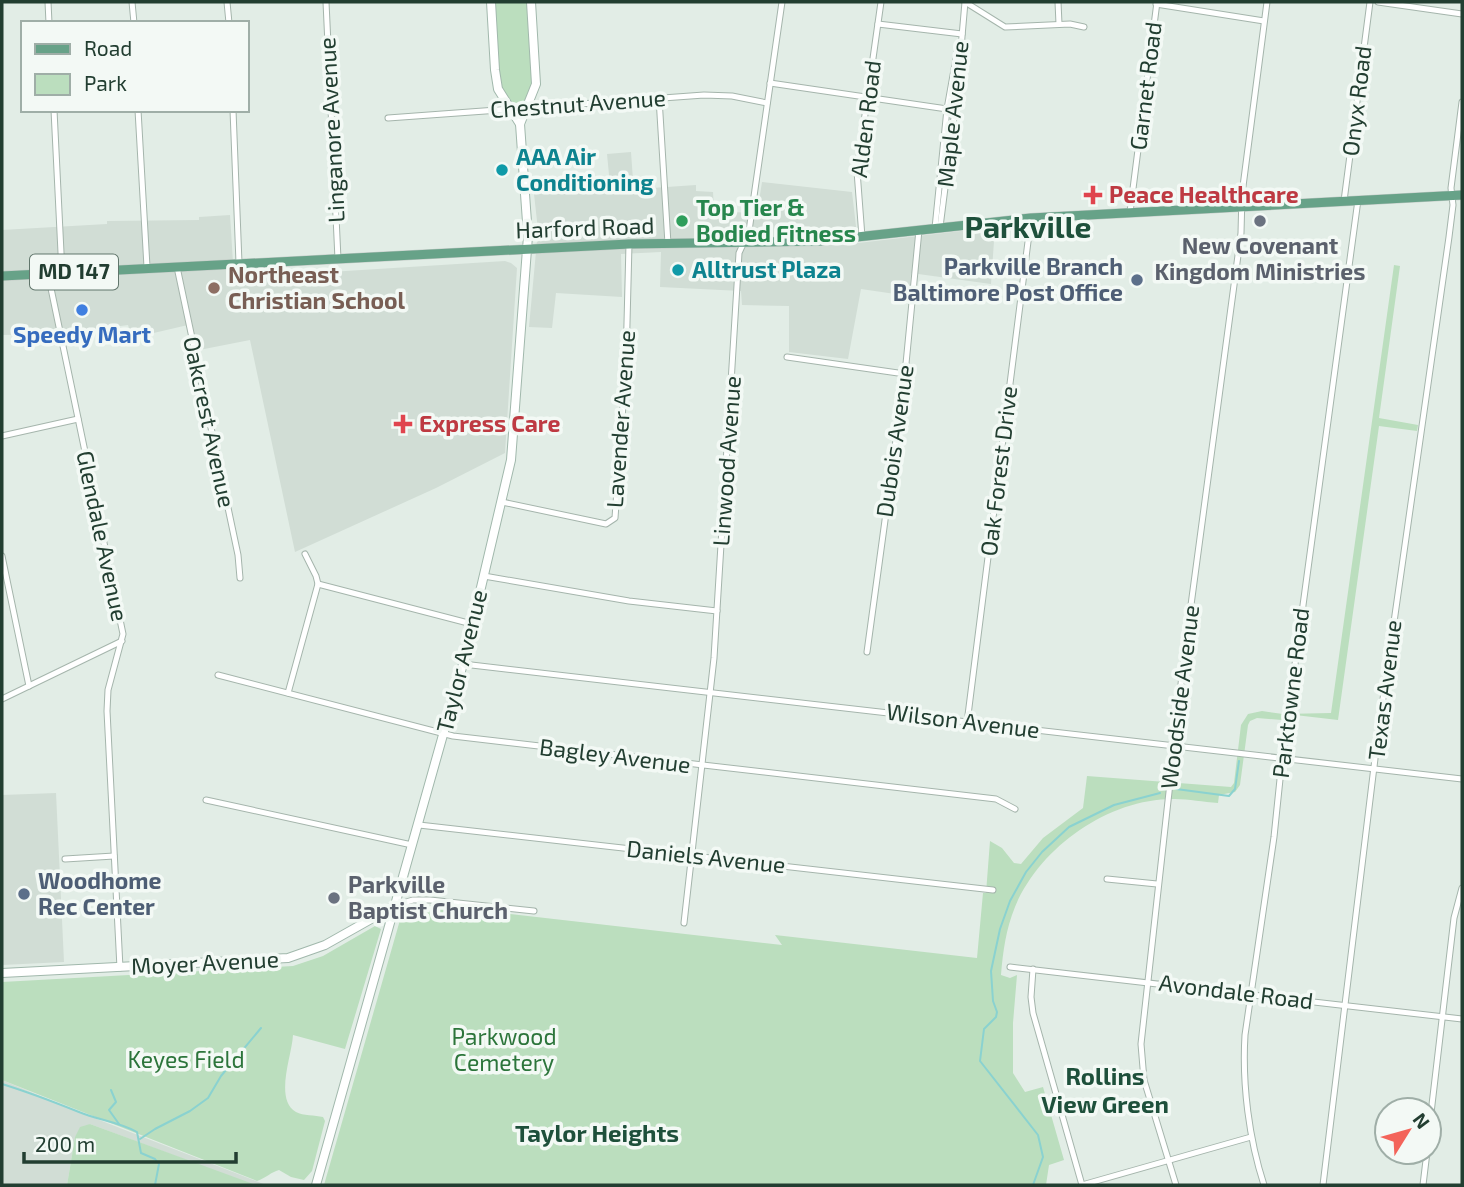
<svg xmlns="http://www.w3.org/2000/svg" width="1464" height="1187" viewBox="0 0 1464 1187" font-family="'Exo 2',sans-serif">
<rect width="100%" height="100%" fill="#e2ede6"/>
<g fill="#d1ddd5">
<polygon points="631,152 633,180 635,181 637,189 696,185 696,191 713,192 714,210 757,214 762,182 852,192 858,243 995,227 991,284 911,273 909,296 861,289 848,359 789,352 789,306 742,305 741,291 660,287 661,252 621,254 622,297 556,293 552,328 529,327 538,230 534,194 610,185 607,154"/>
<polygon points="230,215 234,278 505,261 511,263 517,268 505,453 436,488 295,552 250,340 194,351 188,325 132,338 128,325 60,334 2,335 2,230 107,224 107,221 199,220 199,217"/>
<polygon points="56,793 64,962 2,965 2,795"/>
<polygon points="2,1080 84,1114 266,1185 248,1183 90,1124 75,1137 67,1185 2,1185"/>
</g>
<g fill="#bbdebe">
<path d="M494 2H528L534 80 528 100C514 108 503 99 500 85 495 64 496 25 494 2Z"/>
<path d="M1394 265 1400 266 1379 418 1418 425 1417 431 1379 426 1338 720 1295 715 1282 720 1257 718 1250 721 1248 725 1240 785 1235 792 1219 795 1218 803C1203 802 1189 799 1175 799 1109 798 1040 847 1015 907 1006 929 1003 951 1001 975L1010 978 1017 975 1013 1023V1073L1025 1092 1043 1087 1064 1160 1049 1165 1046 1185H324L400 920C405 909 421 905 432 905L782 945 775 935 977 958 983 893H986L990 841 1002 848 1014 863 1021 864 1043 838 1083 808 1087 776 1231 787 1234 783 1241 725 1248 714 1262 711 1283 714 1331 713Z"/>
<path d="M375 926 381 929 345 1049 293 1035C292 1056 274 1099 296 1112 303 1116 315 1115 323 1117L325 1121 312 1171 304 1180 291 1177 279 1170C271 1172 266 1178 257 1181L2 1080V982L293 966 323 956Z"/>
<polygon points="90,1124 256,1185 67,1185 75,1137 80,1127"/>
</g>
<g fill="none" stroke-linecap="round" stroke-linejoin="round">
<g stroke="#8ad2d0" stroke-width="2">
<polyline points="1176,789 1229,796 1235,789 1239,761"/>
<path d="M2 1084C28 1092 54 1102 79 1112 98 1120 119 1122 137 1132L141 1153 155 1159 159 1164 155 1185"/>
<polyline points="111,1090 116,1102 109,1110 119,1124"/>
<polyline points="140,1139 155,1129 190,1111 208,1098 221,1076 261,1028"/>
<polyline points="1033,1185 1043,1157 1038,1135 980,1061 984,1029 996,1017 997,1012 993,1001 991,971 1000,929 1010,901 1026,872 1042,852 1069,827 1114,805 1160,793"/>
</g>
<defs>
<g id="street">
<polyline points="48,2 49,23"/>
<polyline points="132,2 134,23"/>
<polyline points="227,2 229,23"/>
<polyline points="326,2 338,259"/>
<polyline points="965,2 1005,27 1070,24 1084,27"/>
<polyline points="1058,2 1059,24"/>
<polyline points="1378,2 1462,14"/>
<polyline points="1156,4 1264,21"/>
<polyline points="878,24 962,34"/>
<polyline points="770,83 947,109"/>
<polyline points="659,98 668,244"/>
<polyline points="54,110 62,273"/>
<polyline points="138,110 147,267"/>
<polyline points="233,110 239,263"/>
<polyline points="388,118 704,95 732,96 767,103"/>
<polyline points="1344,201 1370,2"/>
<polyline points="1130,212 1157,2"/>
<polyline points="940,227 957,94 965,2"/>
<polyline points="935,228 947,109 958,47"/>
<polyline points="862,237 857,171 881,2"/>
<polyline points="177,267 238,555 240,578"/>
<polyline points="48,274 123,634 108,690 107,711 120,968"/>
<polyline points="787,357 905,374"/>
<polyline points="2,436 78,419"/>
<polyline points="502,502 606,524 615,518 626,362 629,244"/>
<polyline points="2,556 29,686"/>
<polyline points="484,576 629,601 717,611"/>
<polyline points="318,584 472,624"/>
<polyline points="867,652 905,374 919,230"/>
<polyline points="463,664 1462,779"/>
<polyline points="218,675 453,736 996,799 1015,809"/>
<polyline points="288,693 318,584 316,576 305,554"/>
<polyline points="2,699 122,641"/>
<polyline points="967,723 1031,218"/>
<polyline points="206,800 412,845"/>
<polyline points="419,825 993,890"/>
<polyline points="65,859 114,856"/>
<polyline points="1107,879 1157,884"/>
<polyline points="396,905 413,900 430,900 534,911"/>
<polyline points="684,923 714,658 739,253 749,231 782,2"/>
<polyline points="1010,967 1462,1019"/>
<polyline points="1033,969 1031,997 1033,1013 1082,1185"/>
<polyline points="1429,1130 1454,918 1462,888"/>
<polyline points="1082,1185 1251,1137"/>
<polyline points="1176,1185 1144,1080 1141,1044 1184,657 1241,233 1242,194 1267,2"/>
<path d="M1264 1185C1249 1139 1242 1084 1245 1035L1274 837 1282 760 1358 200"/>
<polyline points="1323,1185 1378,734 1449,237 1453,205 1451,188 1462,102"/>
<polyline points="1423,1185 1427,1152"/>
</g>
<g id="secondary">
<polyline points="491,2 495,70 498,89 520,124"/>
<polyline points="2,973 288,958 325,945 396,905"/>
<polyline points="316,1185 463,664 511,460 528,236 520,124 536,84 531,2"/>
</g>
<polyline id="primary" points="2,276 629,244 820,241 1031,218 1462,195"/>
</defs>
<use href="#street" stroke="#a5b5ac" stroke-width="7"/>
<use href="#secondary" stroke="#a1b8ac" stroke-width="10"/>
<use href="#primary" stroke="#c1c9c5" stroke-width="10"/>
<use href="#street" stroke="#fff" stroke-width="5"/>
<use href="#secondary" stroke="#fff" stroke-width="8"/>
<use href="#primary" stroke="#67a288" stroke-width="9"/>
</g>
<g fill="#0f9aa8" stroke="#f3f9f5" stroke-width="2.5">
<circle cx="502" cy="170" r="7"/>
<circle cx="678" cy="270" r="7"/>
</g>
<g fill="#e0444e" stroke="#f3f9f5" stroke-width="2.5">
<path d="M1089.5 184.5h7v7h7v7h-7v7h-7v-7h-7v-7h7z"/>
<path d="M399.5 413.5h7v7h7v7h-7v7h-7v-7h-7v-7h7z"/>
</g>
<circle fill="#2e9e5b" stroke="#f3f9f5" stroke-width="2.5" cx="682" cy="221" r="7"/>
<g fill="#6b7280" stroke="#f3f9f5" stroke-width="2.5">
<circle cx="1260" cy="221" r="7"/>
<circle cx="334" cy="898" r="7"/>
</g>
<g fill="#5c6f8a" stroke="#f3f9f5" stroke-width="2.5">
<circle cx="1137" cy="280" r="7"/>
<circle cx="24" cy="894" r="7"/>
</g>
<circle fill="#8d6e63" stroke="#f3f9f5" stroke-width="2.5" cx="214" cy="288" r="7"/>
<circle fill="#3f7fe0" stroke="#f3f9f5" stroke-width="2.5" cx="82" cy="310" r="7"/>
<g text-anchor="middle" stroke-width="7" stroke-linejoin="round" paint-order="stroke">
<rect fill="#f3f9f5" stroke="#61766c" stroke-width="2" x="30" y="254.5" width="88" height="35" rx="5"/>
<g font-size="21" font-weight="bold" fill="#223e31">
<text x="74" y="279">MD 147</text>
</g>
<g font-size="23" fill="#223e31" stroke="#f3f9f5">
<text transform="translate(1146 86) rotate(-83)" y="8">Garnet Road</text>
<text transform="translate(1357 101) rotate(-83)" y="8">Onyx Road</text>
<text transform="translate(578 104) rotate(-4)" y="8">Chestnut Avenue</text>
<text transform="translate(953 114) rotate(-84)" y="8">Maple Avenue</text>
<text transform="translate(866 119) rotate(-83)" y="8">Alden Road</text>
<text transform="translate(332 130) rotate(-93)" y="8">Linganore Avenue</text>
<text transform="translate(585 228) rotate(-2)" y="8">Harford Road</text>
<text transform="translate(621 419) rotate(-86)" y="8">Lavender Avenue</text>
<text transform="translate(209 422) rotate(78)" y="8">Oakcrest Avenue</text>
<text transform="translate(895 441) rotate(-82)" y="8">Dubois Avenue</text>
<text transform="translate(727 461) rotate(-86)" y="8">Linwood Avenue</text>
<text transform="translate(999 471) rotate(-83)" y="8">Oak Forest Drive</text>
<text transform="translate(102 536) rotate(78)" y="8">Glendale Avenue</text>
<text transform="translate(462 661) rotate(-76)" y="8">Taylor Avenue</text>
<text transform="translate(1385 690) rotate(-83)" y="8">Texas Avenue</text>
<text transform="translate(1291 693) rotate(-83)" y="8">Parktowne Road</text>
<text transform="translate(1180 697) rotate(-83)" y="8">Woodside Avenue</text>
<text transform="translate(963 721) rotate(7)" y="8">Wilson Avenue</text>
<text transform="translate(615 756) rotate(7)" y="8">Bagley Avenue</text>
<text transform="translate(706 857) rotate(6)" y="8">Daniels Avenue</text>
<text transform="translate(205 963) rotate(-3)" y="8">Moyer Avenue</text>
<text transform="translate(1236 992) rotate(7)" y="8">Avondale Road</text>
</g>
<g font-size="23" font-weight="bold" fill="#0d838f" stroke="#f3f9f5" text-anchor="start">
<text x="516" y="165">AAA Air<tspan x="516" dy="26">Conditioning</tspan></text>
<text x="692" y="278">Alltrust Plaza</text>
</g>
<g font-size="23" font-weight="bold" fill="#be3a42" stroke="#f3f9f5" text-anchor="start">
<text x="1109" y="203">Peace Healthcare</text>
<text x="419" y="432">Express Care</text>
</g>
<g font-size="23" font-weight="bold" fill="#27864d" stroke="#f3f9f5" text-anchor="start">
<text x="696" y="216">Top Tier &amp;<tspan x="696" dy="26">Bodied Fitness</tspan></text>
</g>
<g font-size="23" font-weight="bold" fill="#5b616d" stroke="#f3f9f5">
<text x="1260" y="254">New Covenant<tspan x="1260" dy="26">Kingdom Ministries</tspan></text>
<text x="348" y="893" text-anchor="start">Parkville<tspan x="348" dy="26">Baptist Church</tspan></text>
</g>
<g font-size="23" font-weight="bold" fill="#4e5e75" stroke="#f3f9f5" text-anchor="end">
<text x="1123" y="275">Parkville Branch<tspan x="1123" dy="26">Baltimore Post Office</tspan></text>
<text x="38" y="889" text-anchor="start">Woodhome<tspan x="38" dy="26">Rec Center</tspan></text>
</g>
<g font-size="23" font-weight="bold" fill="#785e54" stroke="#f3f9f5" text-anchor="start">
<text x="228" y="283">Northeast<tspan x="228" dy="26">Christian School</tspan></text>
</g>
<g font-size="23" font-weight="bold" fill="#366cbe" stroke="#f3f9f5">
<text x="82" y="343">Speedy Mart</text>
</g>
<g font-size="23" fill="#2c753b" stroke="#f3f9f5">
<text x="504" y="1045">Parkwood<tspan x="504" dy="26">Cemetery</tspan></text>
<text x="186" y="1068">Keyes Field</text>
</g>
<g font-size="24" font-weight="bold" fill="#1e503b" stroke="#f3f9f5">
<text x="1105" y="1085">Rollins<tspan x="1105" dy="28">View Green</tspan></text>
<text x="597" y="1142">Taylor Heights</text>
</g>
<g font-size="30" font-weight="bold" fill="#1e503b" stroke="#f3f9f5">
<text x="1028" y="238">Parkville</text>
</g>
</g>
<rect width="1464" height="1187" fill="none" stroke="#223e31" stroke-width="7"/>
<rect x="21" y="21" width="228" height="91" fill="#f3f9f5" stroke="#9faea7" stroke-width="2"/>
<rect x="35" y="44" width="35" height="10" fill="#67a288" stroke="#9faea7" stroke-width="2"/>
<text x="84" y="56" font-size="21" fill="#223e31">Road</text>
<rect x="35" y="74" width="35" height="21" fill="#bbdebe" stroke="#9faea7" stroke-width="2"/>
<text x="84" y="91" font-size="21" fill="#223e31">Park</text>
<g transform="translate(1408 1131) rotate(53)"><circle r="33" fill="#f3f9f5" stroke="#9faea7" stroke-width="2"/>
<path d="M0-5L12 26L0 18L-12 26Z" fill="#f3645a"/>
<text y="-10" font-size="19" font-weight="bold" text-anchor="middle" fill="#223e31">N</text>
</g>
<path d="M24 1152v10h212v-10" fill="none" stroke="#223e31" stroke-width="3.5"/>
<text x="35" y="1152" font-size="21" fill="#223e31" stroke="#f3f9f5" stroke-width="5" paint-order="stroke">200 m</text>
</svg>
